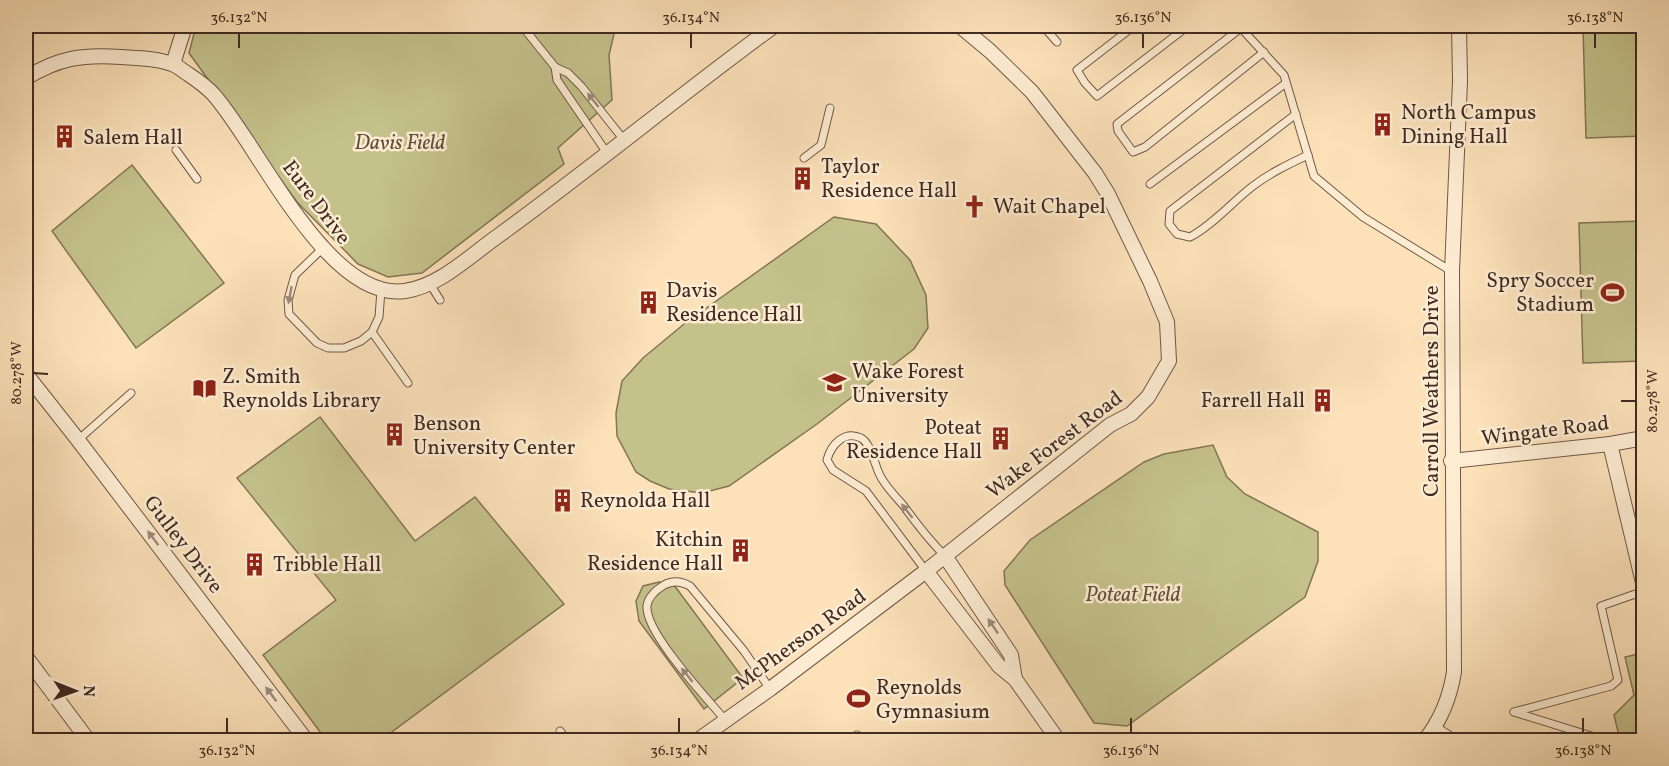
<svg xmlns="http://www.w3.org/2000/svg" width="1669" height="766" viewBox="0 0 1669 766" font-family="Vollkorn,serif">
<rect width="100%" height="100%" fill="#fce1b9"/>
<filter id="stains"><feTurbulence type="fractalNoise" baseFrequency=".00333" numOctaves="4"/><feColorMatrix values="0 0 0 0 .2 0 0 0 0 .09 0 0 0 0 .02 0 0 0 .5 -.17"/></filter>
<radialGradient id="worn" r=".72"><stop offset=".6" stop-color="#630" stop-opacity="0"/><stop offset="1" stop-color="#630" stop-opacity=".3"/></radialGradient>
<g fill="#c4c18b" stroke="#827656" stroke-width="1.5">
<polygon points="196,26 616,26 609,55 612,100 558,148 564,164 422,273 388,277 358,264 297,202 189,53"/>
<polygon points="1583,26 1643,26 1643,136 1586,138"/>
<polygon points="132,165 224,283 136,348 52,231"/>
<polygon points="834,217 876,224 910,260 926,295 928,328 914,349 817,424 729,486 702,493 669,489 650,481 636,472 617,436 616,413 622,381 643,358 684,324"/>
<polygon points="1643,221 1643,361 1583,363 1579,223"/>
<polygon points="320,417 415,541 475,497 564,604 381,740 326,740 263,655 336,600 237,478"/>
<polygon points="1213,445 1227,477 1245,494 1318,532 1318,561 1305,597 1127,726 1094,723 1005,585 1004,571 1030,540 1144,462 1164,454"/>
<polygon points="659,582 674,585 743,678 704,709 639,621 636,601 643,586"/>
<polygon points="1643,653 1643,740 1620,740 1614,715 1634,695 1625,657"/>
</g>
<g fill="none" stroke-linecap="round" stroke-linejoin="round">
<defs>
<g id="lane">
<polyline points="522,26 555,67 568,73 581,86 624,140"/>
<polyline points="1043,26 1057,42"/>
<polyline points="1134,26 1077,70 1085,83 1097,96 1188,26"/>
<polyline points="1239,26 1284,75 1314,176 1363,217 1451,271"/>
<polyline points="1241,28 1117,124 1118,131 1133,152 1145,147 1264,52"/>
<polyline points="555,67 557,80 607,153"/>
<path d="M1296 114 1170 211 1169 224 1177 234 1190 237C1214 224 1232 202 1253 186 1270 173 1289 164 1308 155"/>
<polyline points="176,150 197,179"/>
<polyline points="804,158 821,145 830,108"/>
<polyline points="1150,184 1286,83"/>
<polyline points="322,249 295,275 288,300 289,314 317,343 328,348 344,348 361,341 372,332 379,317 381,290"/>
<polyline points="430,284 440,300"/>
<polyline points="372,332 408,383"/>
<polyline points="78,440 131,393"/>
<path d="M926 571 866 491 833 470 827 460C831 445 844 430 861 438 872 444 875 469 882 479 888 489 896 497 903 505 916 523 929 540 945 556"/>
<polyline points="1514,712 1611,686 1618,680 1601,606 1644,591"/>
<polyline points="1514,712 1604,740"/>
<path d="M725 720C707 698 645 633 647 606 648 597 656 590 664 585 673 580 681 581 690 586L744 651 770 689"/>
<polyline points="1435,726 1457,740"/>
<polyline points="560,731 567,740"/>
<polyline points="857,735 862,740"/>
</g>
<g id="street">
<polyline points="173,64 185,26"/>
<path d="M26 78C58 58 83 54 121 57 137 58 157 58 172 64 178 66 183 71 188 74 197 80 207 87 214 95 259 146 328 302 405 291 440 286 471 255 498 236 592 168 681 94 774 26"/>
<polyline points="26,374 78,440 306,740"/>
<polyline points="1610,444 1644,587"/>
<polyline points="1451,461 1610,444 1644,438"/>
<polyline points="945,556 1011,655 1015,679"/>
<polyline points="926,571 999,666 1015,679 1058,740"/>
<polyline points="26,657 88,740"/>
<polyline points="698,740 770,689 926,571 1110,425 1131,414 1148,397 1169,361 1167,322 1150,281 1108,194 1095,173 1032,92 990,51 960,26"/>
<path d="M1425 740C1441 720 1450 697 1454 672L1452 271 1460 81 1459 26"/>
</g>
</defs>
<use href="#lane" stroke="#6f5848" stroke-width="9"/>
<use href="#street" stroke="#6f5848" stroke-width="16"/>
<use href="#lane" stroke="#fdecd2" stroke-width="7"/>
<use href="#street" stroke="#fdecd2" stroke-width="14"/>
</g>
<defs><path id="oneway-solid" d="M-6-.8H1V-3.2L6.5 0L1 3.2V.8H-6Z" transform="scale(1.5)"/></defs>
<g fill="#9e8b7a">
<use href="#oneway-solid" transform="translate(593 100) rotate(-129)"/>
<use href="#oneway-solid" transform="translate(290 295) rotate(100)"/>
<use href="#oneway-solid" transform="translate(907 511) rotate(-128)"/>
<use href="#oneway-solid" transform="translate(153 538) rotate(-127)"/>
<use href="#oneway-solid" transform="translate(993 626) rotate(-124)"/>
<use href="#oneway-solid" transform="translate(687 675) rotate(-129)"/>
<use href="#oneway-solid" transform="translate(271 694) rotate(-127)"/>
</g>
<path fill="none" stroke="#402a22" stroke-width="2" d="M239 48V33M691 48V33M1143 48V33M1595 48V33M33 373 48 374M1621 401H1636M227 733V718M679 733V718M1131 733V718M1583 733V718"/>
<defs>
<symbol id="building-bare" viewBox="-9 -9 18 18"><path d="M-4-6H4V6H1V3H-1V6H-4ZM-2.5-4.3h1.7v1.8h-1.7ZM.8-4.3h1.7v1.8H.8ZM-2.5-1h1.7V.8h-1.7ZM.8-1h1.7V.8H.8Z" fill="#8f2418" stroke="#fdecd2" stroke-width="2.5" paint-order="stroke"/></symbol>
<symbol id="church-bare" viewBox="-9 -9 18 18"><path d="M-1.2-6h2.4v3.5h3.3v2.4h-3.3V6h-2.4V-.1h-3.3v-2.4h3.3Z" fill="#8f2418" stroke="#fdecd2" stroke-width="2.5" paint-order="stroke"/></symbol>
<symbol id="stadium-bare" viewBox="-9 -9 18 18"><path d="M0-5a6.5 5 0 1 0 0 10a6.5 5 0 1 0 0-10ZM-3.5-1.8h7v3.6h-7Z" fill="#8f2418" stroke="#fdecd2" stroke-width="2.5" paint-order="stroke"/></symbol>
<symbol id="university-bare" viewBox="-9 -9 18 18"><path d="M0-5L7-2L0 1L-7-2ZM-4 1L0 2.5L4 1V4Q0 6-4 4Z" fill="#8f2418" stroke="#fdecd2" stroke-width="2.5" paint-order="stroke"/></symbol>
<symbol id="library-bare" viewBox="-9 -9 18 18"><path d="M-6-4Q-3-5.5-.7-3.5V5Q-3 3-6 4ZM6-4Q3-5.5 .7-3.5V5Q3 3 6 4Z" fill="#8f2418" stroke="#fdecd2" stroke-width="2.5" paint-order="stroke"/></symbol>
</defs>
<g fill-rule="evenodd">
<use href="#building-bare" x="1366" y="108" width="33" height="33"/>
<use href="#building-bare" x="48" y="120" width="33" height="33"/>
<use href="#building-bare" x="786" y="162" width="33" height="33"/>
<use href="#church-bare" x="958" y="190" width="33" height="33"/>
<use href="#stadium-bare" x="1596" y="276" width="33" height="33"/>
<use href="#building-bare" x="632" y="286" width="33" height="33"/>
<use href="#university-bare" x="818" y="366" width="33" height="33"/>
<use href="#library-bare" x="188" y="372" width="33" height="33"/>
<use href="#building-bare" x="1306" y="384" width="33" height="33"/>
<use href="#building-bare" x="378" y="418" width="33" height="33"/>
<use href="#building-bare" x="984" y="422" width="33" height="33"/>
<use href="#building-bare" x="546" y="484" width="33" height="33"/>
<use href="#building-bare" x="724" y="534" width="33" height="33"/>
<use href="#building-bare" x="238" y="548" width="33" height="33"/>
<use href="#stadium-bare" x="842" y="682" width="33" height="33"/>
</g>
<g text-anchor="middle" stroke-width="5" stroke-linejoin="round" paint-order="stroke">
<g font-size="21" fill="#402a22" stroke="#fdecd2" text-anchor="start">
<text x="1401" y="119">North Campus<tspan x="1401" dy="24">Dining Hall</tspan></text>
<text x="83" y="144">Salem Hall</text>
<text x="821" y="173">Taylor<tspan x="821" dy="24">Residence Hall</tspan></text>
<text x="993" y="213">Wait Chapel</text>
<text x="1594" y="287" text-anchor="end">Spry Soccer<tspan x="1594" dy="24">Stadium</tspan></text>
<text x="666" y="297">Davis<tspan x="666" dy="24">Residence Hall</tspan></text>
<text x="852" y="378">Wake Forest<tspan x="852" dy="24">University</tspan></text>
<text x="222" y="383">Z. Smith<tspan x="222" dy="24">Reynolds Library</tspan></text>
<text x="1305" y="407" text-anchor="end">Farrell Hall</text>
<text x="413" y="430">Benson<tspan x="413" dy="24">University Center</tspan></text>
<text x="982" y="434" text-anchor="end">Poteat<tspan x="982" dy="24">Residence Hall</tspan></text>
<text x="580" y="507">Reynolda Hall</text>
<text x="723" y="546" text-anchor="end">Kitchin<tspan x="723" dy="24">Residence Hall</tspan></text>
<text x="273" y="571">Tribble Hall</text>
<text x="876" y="694">Reynolds<tspan x="876" dy="24">Gymnasium</tspan></text>
</g>
<g font-size="21" font-style="italic" fill="#61503c" stroke="#fdecd2">
<text x="400" y="149">Davis Field</text>
<text x="1133" y="601">Poteat Field</text>
</g>
<g font-size="21" fill="#402a22" stroke="#fdecd2">
<text transform="translate(317 202) rotate(53)" y="7">Eure Drive</text>
<text transform="translate(1431 391) rotate(-90)" y="7">Carroll Weathers Drive</text>
<text transform="translate(1545 430) rotate(-7)" y="7">Wingate Road</text>
<text transform="translate(1054 444) rotate(-37)" y="7">Wake Forest Road</text>
<text transform="translate(184 544) rotate(53)" y="7">Gulley Drive</text>
<text transform="translate(800 639) rotate(-36)" y="7">McPherson Road</text>
</g>
</g>
<rect width="1669" height="766" fill="none" stroke="#fce1b9" stroke-width="66"/>
<g transform="translate(75 691) rotate(91)" stroke="#fdecd2" stroke-width="4.5" paint-order="stroke">
<path d="M0-4.5L10 22L0 15L-10 22Z" fill="#402a22"/>
<text y="-9" font-size="16" font-weight="bold" text-anchor="middle" fill="#402a22">N</text>
</g>
<rect x="33" y="33" width="1603" height="700" fill="none" stroke="#402a22" stroke-width="2"/>
<g font-size="15" text-anchor="middle" fill="#402a22">
<text x="239" y="22">36.132°N</text>
<text x="691" y="22">36.134°N</text>
<text x="1143" y="22">36.136°N</text>
<text x="1595" y="22">36.138°N</text>
<text transform="translate(16 373) rotate(-90)" y="5">80.278°W</text>
<text transform="translate(1652 401) rotate(-90)" y="5">80.278°W</text>
<text x="227" y="755">36.132°N</text>
<text x="679" y="755">36.134°N</text>
<text x="1131" y="755">36.136°N</text>
<text x="1583" y="755">36.138°N</text>
</g>
<rect width="100%" height="100%" filter="url(#stains)"/>
<rect width="100%" height="100%" fill="url(#worn)"/>
</svg>
